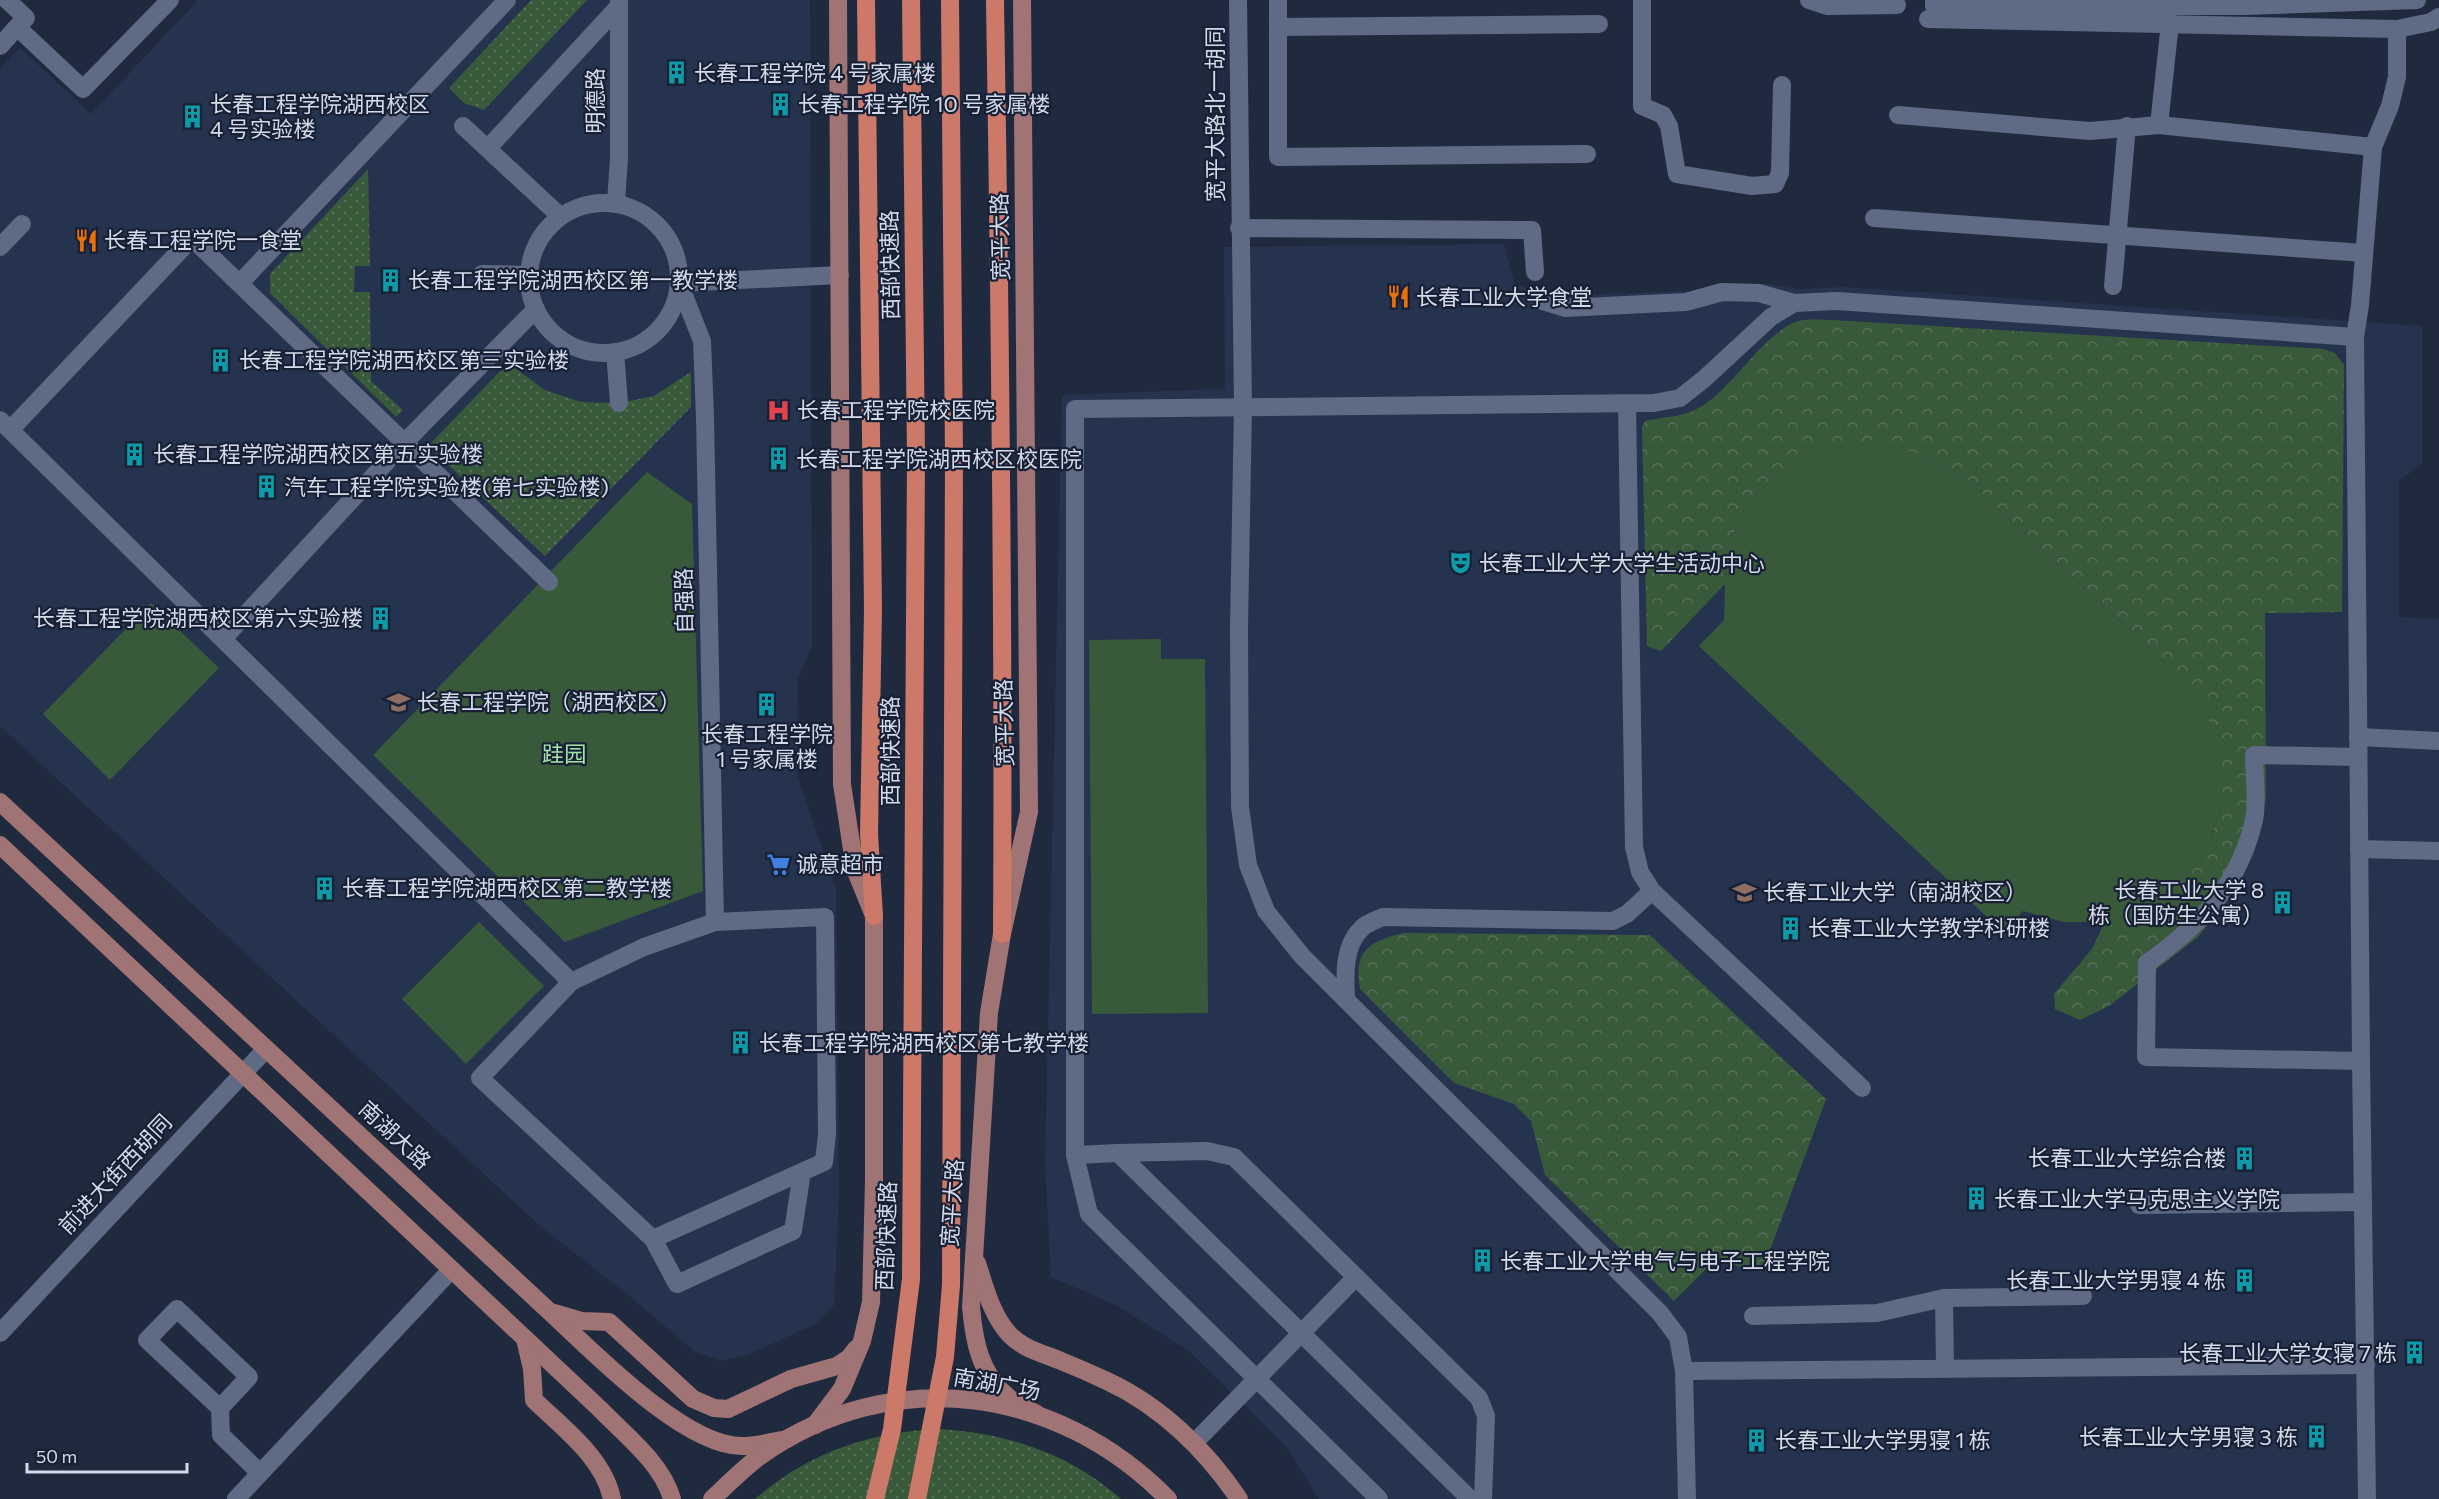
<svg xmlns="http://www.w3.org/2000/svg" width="2439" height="1499" viewBox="0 0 2439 1499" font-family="Commissioner,'Noto Sans SC',sans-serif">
<defs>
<pattern id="grass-dots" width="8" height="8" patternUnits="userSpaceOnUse" patternTransform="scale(1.5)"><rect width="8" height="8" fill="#39593b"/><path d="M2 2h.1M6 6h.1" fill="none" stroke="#557057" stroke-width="1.8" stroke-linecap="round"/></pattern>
<pattern id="forest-crowns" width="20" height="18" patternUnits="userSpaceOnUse" patternTransform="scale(1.5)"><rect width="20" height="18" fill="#39593b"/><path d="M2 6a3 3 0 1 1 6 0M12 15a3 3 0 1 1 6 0" fill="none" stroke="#557057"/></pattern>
</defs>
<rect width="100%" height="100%" fill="#202a3f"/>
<g fill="#26334e">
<polygon points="198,0 810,0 812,645 798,678 797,775 836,889 839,1195 834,1305 815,1324 750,1354 722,1361 695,1352 626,1293 540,1226 0,726 0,68 20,48 91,114"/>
<polygon points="1504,244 1515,284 1553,296 1690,291 1726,285 1766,284 1799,289 1843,287 2422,326 2422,464 2399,481 2399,617 2439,619 2439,1499 1319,1499 1285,1445 1190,1352 1116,1305 1051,1277 1045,1166 1062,395 1225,389 1224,247"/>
</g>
<g fill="url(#grass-dots)">
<polygon points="531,0 587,0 484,110 464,103 449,88"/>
<polygon points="368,169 370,266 355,266 354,292 370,292 371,381 403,410 396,417 270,293 270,274"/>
<polygon points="508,363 545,390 581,402 619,403 654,396 691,372 691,407 545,556 428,446"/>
<path d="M939 1429C1007 1433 1069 1453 1121 1499H755C808 1453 869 1432 939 1429Z"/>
</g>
<g fill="url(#forest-crowns)">
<path d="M1832 320 2323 349 2335 353 2344 365 2342 612 2265 613 2266 798 2255 849 2239 881 2222 907 2198 937 2109 1006 2080 1020 2055 1009 2054 994 2092 949 2105 922 2148 907 2184 879 2210 842 2223 799 2181 677 1962 475 1920 454 1779 471 1745 506 1726 551 1725 584 1661 651 1647 646 1642 427 1645 421C1665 416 1683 418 1702 406 1733 387 1761 337 1795 322 1805 318 1822 320 1832 320Z"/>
<path d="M1404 933 1650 935 1826 1099 1762 1272 1725 1263 1709 1266 1674 1301 1545 1175 1531 1121 1514 1104 1454 1083 1360 989C1353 950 1370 941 1404 933Z"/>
</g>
<g fill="#39593b">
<polygon points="1872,443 1920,454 1962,475 2181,677 2205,711 2221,753 2223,799 2210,842 2184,879 2148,907 2105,922 2064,922 2023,911 2003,932 1699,646 1724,620 1726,551 1745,506 1779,471 1823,449"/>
<polygon points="647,472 692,504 703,891 565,942 373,755"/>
<polygon points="151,603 219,668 110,780 43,714"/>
<polygon points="1161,639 1161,659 1205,659 1208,1013 1092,1014 1089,640"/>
<polygon points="479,922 544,986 466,1064 402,999"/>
</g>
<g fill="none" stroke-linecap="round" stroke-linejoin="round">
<g stroke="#5f6a84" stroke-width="18">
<polyline points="7,0 26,18 17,27"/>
<polyline points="1238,0 1243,406 1239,628 1240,807 1248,865 1266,911 1302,956 1660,1313 1678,1337 1684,1371 1687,1499"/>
<polyline points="1278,0 1278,157 1587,154"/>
<polyline points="1642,0 1642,106 1663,115 1669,126 1677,174 1752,186 1775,184 1780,173 1782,85"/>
<polyline points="1809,0 1827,6 1897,5"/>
<polyline points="1934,0 1934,6 2246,6 2417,0"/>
<polyline points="1928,19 2397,29 2431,22 2439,17"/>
<polyline points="1278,27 1599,24"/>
<polyline points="0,46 17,27 83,89 170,0"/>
<polyline points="1898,115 2090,131 2159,125 2373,147"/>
<polyline points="2159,125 2170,23"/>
<polyline points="463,126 560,216"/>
<polyline points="488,148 619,6"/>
<polyline points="616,202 619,158 619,0"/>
<circle cx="604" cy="278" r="75"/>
<polyline points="1874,218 2364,253"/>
<polyline points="1239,228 1532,230 1535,272"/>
<polyline points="0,247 22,224"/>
<polyline points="482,274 529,275"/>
<polyline points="240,283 507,0"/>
<polyline points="2113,286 2127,126"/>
<polyline points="1539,300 1565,308 1686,302 1722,292 1759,293 1794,303"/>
<polyline points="615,352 619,403"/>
<polyline points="1627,404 1634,847 1640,872 1652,891 1862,1088"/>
<polyline points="0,420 571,982"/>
<polyline points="10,430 192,238 549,582"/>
<polyline points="223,639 404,443 536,309"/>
<polyline points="2358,737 2439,741"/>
<path d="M2358 757 2254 755C2254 774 2258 802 2254 820 2239 885 2200 926 2147 963L2146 1057 2361 1061"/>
<polyline points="2359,849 2439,851"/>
<polyline points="715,922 705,417 702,341 679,283 840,275"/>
<path d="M1346 1000C1345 975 1343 946 1362 928 1367 923 1376 920 1383 917L1613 921 1627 914 1652 891"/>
<polyline points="1118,1153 1207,1151 1234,1157 1479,1398 1486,1416 1483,1499"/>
<polyline points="1075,1155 1118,1153 1470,1499"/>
<polyline points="2139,1205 2363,1202"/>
<polyline points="653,1239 824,1162 827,1134 825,917 715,922 644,947 571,982 480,1078 653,1239 677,1284 793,1231 802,1172"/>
<polyline points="1944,1298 1945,1368"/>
<polyline points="1753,1316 1877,1313 1944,1298 2083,1296"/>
<polyline points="0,1333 266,1049"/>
<polyline points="1684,1371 2366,1365"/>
<polyline points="220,1408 147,1340 177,1309 249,1377 220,1408 221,1435 260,1473"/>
<polyline points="1194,1443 1356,1277"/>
<polyline points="236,1499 451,1270"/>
<polyline points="1379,1499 1089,1214 1075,1155 1075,409 1654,403 1680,398 1704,379 1771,317 1794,303 1837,301 2355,337"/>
<polyline points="2367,1499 2361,1061 2355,337 2360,305 2373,147 2390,106 2397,77 2397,29"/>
</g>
<g stroke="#a07374" stroke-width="18">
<path d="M1022 0 1029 812 1002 934 989 1013 971 1307C974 1341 980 1374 1008 1397 1016 1404 1027 1409 1037 1414"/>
<path d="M0 802 550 1312C591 1350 684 1446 741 1446 756 1446 772 1442 787 1439"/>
<path d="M0 845 600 1409C625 1435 662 1463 672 1499"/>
<path d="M977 1263C985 1287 991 1314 1009 1334 1023 1349 1042 1353 1061 1361 1076 1367 1092 1374 1107 1381 1161 1406 1206 1450 1239 1499"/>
<polyline points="554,1313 581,1321 609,1322 693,1399 714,1408 728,1409 791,1379 837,1366 849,1358 856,1349"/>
<path d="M525 1339 532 1369 534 1400C563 1428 604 1458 612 1499"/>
<polyline points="815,1425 842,1389 862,1341 871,1302 874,1180 874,916 855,869 842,784 838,0"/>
<path d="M712 1499C728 1484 743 1469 760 1456 893 1363 1057 1386 1168 1499"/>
</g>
<g stroke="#cc796a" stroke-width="18">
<polyline points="866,0 873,610 869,834 874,916"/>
<path d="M995 0C1000 311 1004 623 1002 934"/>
<polyline points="875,1499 892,1429 911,1279 916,456 911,0"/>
<polyline points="917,1499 945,1357 951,1285 954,457 950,0"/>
</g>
</g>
<defs>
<symbol id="building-bare" viewBox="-9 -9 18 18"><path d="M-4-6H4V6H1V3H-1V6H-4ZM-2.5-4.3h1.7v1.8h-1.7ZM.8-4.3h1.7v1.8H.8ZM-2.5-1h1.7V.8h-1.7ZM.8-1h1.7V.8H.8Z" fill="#0f9aa8" stroke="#172035" stroke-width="2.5" paint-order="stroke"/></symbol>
<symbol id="restaurant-bare" viewBox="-9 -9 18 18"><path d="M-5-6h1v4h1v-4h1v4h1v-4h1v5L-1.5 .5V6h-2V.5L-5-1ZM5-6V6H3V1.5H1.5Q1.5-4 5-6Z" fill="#e8710a" stroke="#172035" stroke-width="2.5" paint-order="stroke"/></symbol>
<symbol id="hospital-bare" viewBox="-9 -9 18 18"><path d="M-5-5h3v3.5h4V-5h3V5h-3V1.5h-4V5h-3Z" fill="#e0444e" stroke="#172035" stroke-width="2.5" paint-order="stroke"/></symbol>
<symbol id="theatre-bare" viewBox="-9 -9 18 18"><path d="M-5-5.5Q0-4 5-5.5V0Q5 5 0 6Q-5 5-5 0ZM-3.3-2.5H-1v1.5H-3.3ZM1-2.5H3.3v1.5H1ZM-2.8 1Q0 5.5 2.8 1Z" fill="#0f9aa8" stroke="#172035" stroke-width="2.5" paint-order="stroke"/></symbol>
<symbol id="university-bare" viewBox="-9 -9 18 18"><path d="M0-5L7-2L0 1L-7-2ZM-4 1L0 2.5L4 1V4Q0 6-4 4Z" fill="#8d6e63" stroke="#172035" stroke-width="2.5" paint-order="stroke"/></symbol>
<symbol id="supermarket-bare" viewBox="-9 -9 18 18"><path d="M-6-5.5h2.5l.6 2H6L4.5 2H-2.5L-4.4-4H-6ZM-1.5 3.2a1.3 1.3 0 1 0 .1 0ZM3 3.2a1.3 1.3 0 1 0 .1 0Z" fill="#3f7fe0" stroke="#172035" stroke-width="2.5" paint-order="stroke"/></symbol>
</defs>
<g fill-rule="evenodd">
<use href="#building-bare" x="660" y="56" width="33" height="33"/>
<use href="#building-bare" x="764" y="88" width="33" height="33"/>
<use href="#building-bare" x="176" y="100" width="33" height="33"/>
<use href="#restaurant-bare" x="70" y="224" width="33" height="33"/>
<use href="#building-bare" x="374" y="264" width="33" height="33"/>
<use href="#restaurant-bare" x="1382" y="280" width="33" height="33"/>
<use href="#building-bare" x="204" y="344" width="33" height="33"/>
<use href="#hospital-bare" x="762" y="394" width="33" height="33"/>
<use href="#building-bare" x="118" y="438" width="33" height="33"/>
<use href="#building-bare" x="762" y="442" width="33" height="33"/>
<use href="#building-bare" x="250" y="470" width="33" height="33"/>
<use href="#theatre-bare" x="1444" y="546" width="33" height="33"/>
<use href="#building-bare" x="364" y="602" width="33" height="33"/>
<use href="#university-bare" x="382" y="686" width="33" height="33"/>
<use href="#building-bare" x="750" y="688" width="33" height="33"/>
<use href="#supermarket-bare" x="762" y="848" width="33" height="33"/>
<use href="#building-bare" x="308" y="872" width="33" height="33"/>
<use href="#university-bare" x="1728" y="876" width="33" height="33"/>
<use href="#building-bare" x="2266" y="886" width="33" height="33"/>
<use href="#building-bare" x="1774" y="912" width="33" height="33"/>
<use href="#building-bare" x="724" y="1026" width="33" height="33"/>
<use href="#building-bare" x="2228" y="1142" width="33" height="33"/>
<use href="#building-bare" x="1960" y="1182" width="33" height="33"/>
<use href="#building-bare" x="1466" y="1244" width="33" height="33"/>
<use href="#building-bare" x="2228" y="1264" width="33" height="33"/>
<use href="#building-bare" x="2398" y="1336" width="33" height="33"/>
<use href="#building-bare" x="2300" y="1420" width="33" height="33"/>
<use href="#building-bare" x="1740" y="1424" width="33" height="33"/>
</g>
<g text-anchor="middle" stroke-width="4.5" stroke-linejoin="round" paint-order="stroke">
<g font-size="22" fill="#d3dae8" stroke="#172035" text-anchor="start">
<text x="694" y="81">长春工程学院 4 号家属楼</text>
<text x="210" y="112">长春工程学院湖西校区<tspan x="210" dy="25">4 号实验楼</tspan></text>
<text x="798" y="112">长春工程学院 10 号家属楼</text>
<text x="104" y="248">长春工程学院一食堂</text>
<text x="408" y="288">长春工程学院湖西校区第一教学楼</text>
<text x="1416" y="305">长春工业大学食堂</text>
<text x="239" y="368">长春工程学院湖西校区第三实验楼</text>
<text x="797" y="418">长春工程学院校医院</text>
<text x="153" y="462">长春工程学院湖西校区第五实验楼</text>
<text x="796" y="467">长春工程学院湖西校区校医院</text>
<text x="284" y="495">汽车工程学院实验楼(第七实验楼)</text>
<text x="1479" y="571">长春工业大学大学生活动中心</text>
<text x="363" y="626" text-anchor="end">长春工程学院湖西校区第六实验楼</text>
<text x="417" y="710">长春工程学院（湖西校区）</text>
<text x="767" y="742" text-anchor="middle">长春工程学院<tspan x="767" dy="25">1 号家属楼</tspan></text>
<text x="796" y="872">诚意超市</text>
<text x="342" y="896">长春工程学院湖西校区第二教学楼</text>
<text x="2264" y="898" text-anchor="end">长春工业大学 8<tspan x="2264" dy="25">栋（国防生公寓）</tspan></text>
<text x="1763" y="900">长春工业大学（南湖校区）</text>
<text x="1808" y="936">长春工业大学教学科研楼</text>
<text x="759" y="1051">长春工程学院湖西校区第七教学楼</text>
<text x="2226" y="1166" text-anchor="end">长春工业大学综合楼</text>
<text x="1994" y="1207">长春工业大学马克思主义学院</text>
<text x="1500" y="1269">长春工业大学电气与电子工程学院</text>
<text x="2226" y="1288" text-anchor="end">长春工业大学男寝 4 栋</text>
<text x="2397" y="1361" text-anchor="end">长春工业大学女寝 7 栋</text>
<text x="2298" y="1445" text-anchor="end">长春工业大学男寝 3 栋</text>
<text x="1775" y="1448">长春工业大学男寝 1 栋</text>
</g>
<g font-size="22" fill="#d3dae8" stroke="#172035">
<text transform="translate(595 101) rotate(-90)" y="8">明德路</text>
<text transform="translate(1215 114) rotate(-90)" y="8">宽平大路北一胡同</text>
<text transform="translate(1000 237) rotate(-91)" y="8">宽平大路</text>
<text transform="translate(890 265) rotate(-91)" y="8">西部快速路</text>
<text transform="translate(684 601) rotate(-91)" y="8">自强路</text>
<text transform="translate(1004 723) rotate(-91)" y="8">宽平大路</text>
<text transform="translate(890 751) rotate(-90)" y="8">西部快速路</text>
<text transform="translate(395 1135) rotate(43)" y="8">南湖大路</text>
<text transform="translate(115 1174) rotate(-47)" y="8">前进大街西胡同</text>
<text transform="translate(952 1203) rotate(-86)" y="8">宽平大路</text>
<text transform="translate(886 1236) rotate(-88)" y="8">西部快速路</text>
<text transform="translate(997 1384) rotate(10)" y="8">南湖广场</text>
</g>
<g font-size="22" fill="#a3e3a6" stroke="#172035">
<text x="564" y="762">跬园</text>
</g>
</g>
<path d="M27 1463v9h160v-9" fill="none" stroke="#d3dae8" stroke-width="3"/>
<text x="36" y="1463" font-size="18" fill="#d3dae8" stroke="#172035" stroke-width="4.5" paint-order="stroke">50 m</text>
</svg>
